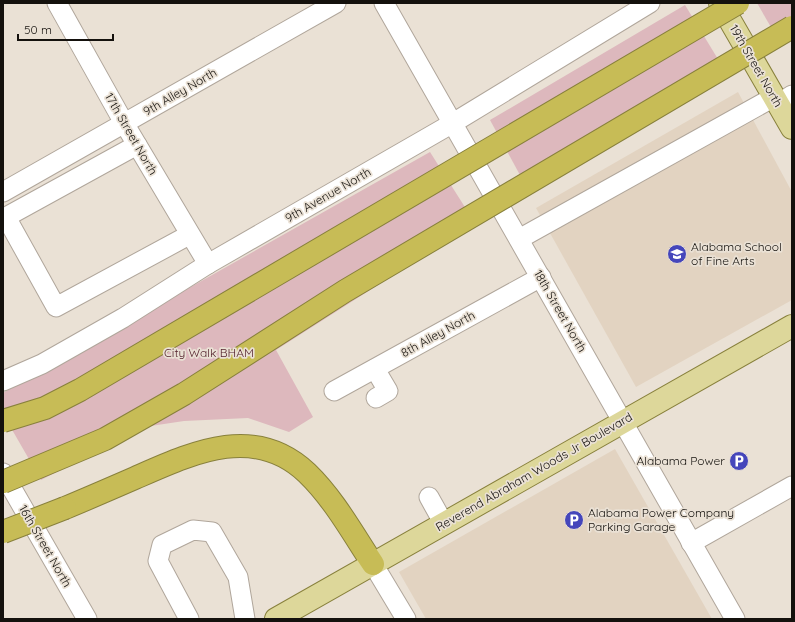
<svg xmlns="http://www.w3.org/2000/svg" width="795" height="622" viewBox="0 0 795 622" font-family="Quicksand,sans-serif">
<rect width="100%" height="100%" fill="#eae1d5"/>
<g fill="#e2d3c1">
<polygon points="738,92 792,192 792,300 636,387 536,208"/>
<polygon points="615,449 712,619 426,619 399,572"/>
</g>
<g fill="#ddb8bd">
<polygon points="757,3 792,3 792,34 779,41"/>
<polygon points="685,5 724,69 527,188 490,120"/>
<polygon points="430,152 475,223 276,350 313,417 289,432 248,418 184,421 144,427 41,480 3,414 3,393"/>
</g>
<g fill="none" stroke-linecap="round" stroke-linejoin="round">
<defs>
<g id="minor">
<polyline points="57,3 124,123 208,264"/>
<polyline points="384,3 735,619"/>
<polyline points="778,104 792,95"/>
<polyline points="137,145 6,217 56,307 189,235"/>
<polyline points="3,192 336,3"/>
<polyline points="519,239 774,97"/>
<polyline points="375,369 388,391 376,398"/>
<polyline points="3,381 42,364 123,318 208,264 453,123 650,3"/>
<polyline points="334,391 541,277"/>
<polyline points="3,473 87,619"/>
<polyline points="429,497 444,524"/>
<polyline points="691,543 792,486"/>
<polyline points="373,564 406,619"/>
<polyline points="189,619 158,561 162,545 193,530 212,532 238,577 245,619"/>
</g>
<g id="major">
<polyline points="720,3 792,128"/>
<polyline points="276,619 792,326"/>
</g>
<path id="highway" d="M65 508C89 498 112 488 135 478 192 453 254 423 307 473 334 499 353 534 373 564"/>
</defs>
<use href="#minor" stroke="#b0a69b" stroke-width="21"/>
<use href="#major" stroke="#88803c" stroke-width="24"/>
<use href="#highway" stroke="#88803c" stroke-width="24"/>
<use href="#minor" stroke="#fff" stroke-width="19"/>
<use href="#major" stroke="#ddd79a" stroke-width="22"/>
<use href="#highway" stroke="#c7bc56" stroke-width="22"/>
<defs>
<g id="highway-bridge">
<polyline points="3,421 45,408 80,390 738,3"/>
<polyline points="3,482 105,439 184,394 345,291 792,27"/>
<polyline points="3,532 65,508"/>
</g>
</defs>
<use href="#highway-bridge" stroke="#88803c" stroke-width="24" stroke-linecap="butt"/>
<use href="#highway-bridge" stroke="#c7bc56" stroke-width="22"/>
</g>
<defs>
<symbol id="school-disc" viewBox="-11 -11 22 22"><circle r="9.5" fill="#4546bb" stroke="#eae1d5"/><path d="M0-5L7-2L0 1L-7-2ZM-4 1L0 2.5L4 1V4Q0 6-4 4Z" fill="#fff"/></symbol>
<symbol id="parking-disc" viewBox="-11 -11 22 22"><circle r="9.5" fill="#4546bb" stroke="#eae1d5"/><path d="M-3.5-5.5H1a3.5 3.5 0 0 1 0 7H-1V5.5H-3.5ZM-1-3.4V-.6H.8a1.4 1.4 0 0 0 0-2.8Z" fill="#fff"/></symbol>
</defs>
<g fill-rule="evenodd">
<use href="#school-disc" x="666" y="243" width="22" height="22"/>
<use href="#parking-disc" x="728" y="450" width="22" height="22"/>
<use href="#parking-disc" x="563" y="509" width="22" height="22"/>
</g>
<g text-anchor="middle" stroke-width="3.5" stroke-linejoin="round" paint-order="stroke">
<g font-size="12" fill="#14110d" stroke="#eae1d5">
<text transform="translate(756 66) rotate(60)" y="4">19th Street North</text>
<text transform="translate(180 92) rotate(-30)" y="4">9th Alley North</text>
<text transform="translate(131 134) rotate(60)" y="4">17th Street North</text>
<text transform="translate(328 195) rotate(-30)" y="4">9th Avenue North</text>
<text transform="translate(560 311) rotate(60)" y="4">18th Street North</text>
<text transform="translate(438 334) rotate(-29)" y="4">8th Alley North</text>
<text transform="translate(534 472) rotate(-30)" y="4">Reverend Abraham Woods Jr Boulevard</text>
<text transform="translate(45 546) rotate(60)" y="4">16th Street North</text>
</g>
<g font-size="12" fill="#14110d" stroke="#eae1d5" text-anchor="start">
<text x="691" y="251">Alabama School<tspan x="691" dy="14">of Fine Arts</tspan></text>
<text x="725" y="465" text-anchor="end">Alabama Power</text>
<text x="588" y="517">Alabama Power Company<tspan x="588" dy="14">Parking Garage</tspan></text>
</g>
<g font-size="12" fill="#511e29" stroke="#eae1d5">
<text x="209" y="357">City Walk BHAM</text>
</g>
</g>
<rect width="795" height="622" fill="none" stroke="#14110d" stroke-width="8"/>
<path d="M18 34v6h95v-6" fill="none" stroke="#14110d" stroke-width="2"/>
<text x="24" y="34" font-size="12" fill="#14110d" stroke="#eae1d5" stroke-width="3" paint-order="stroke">50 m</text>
</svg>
